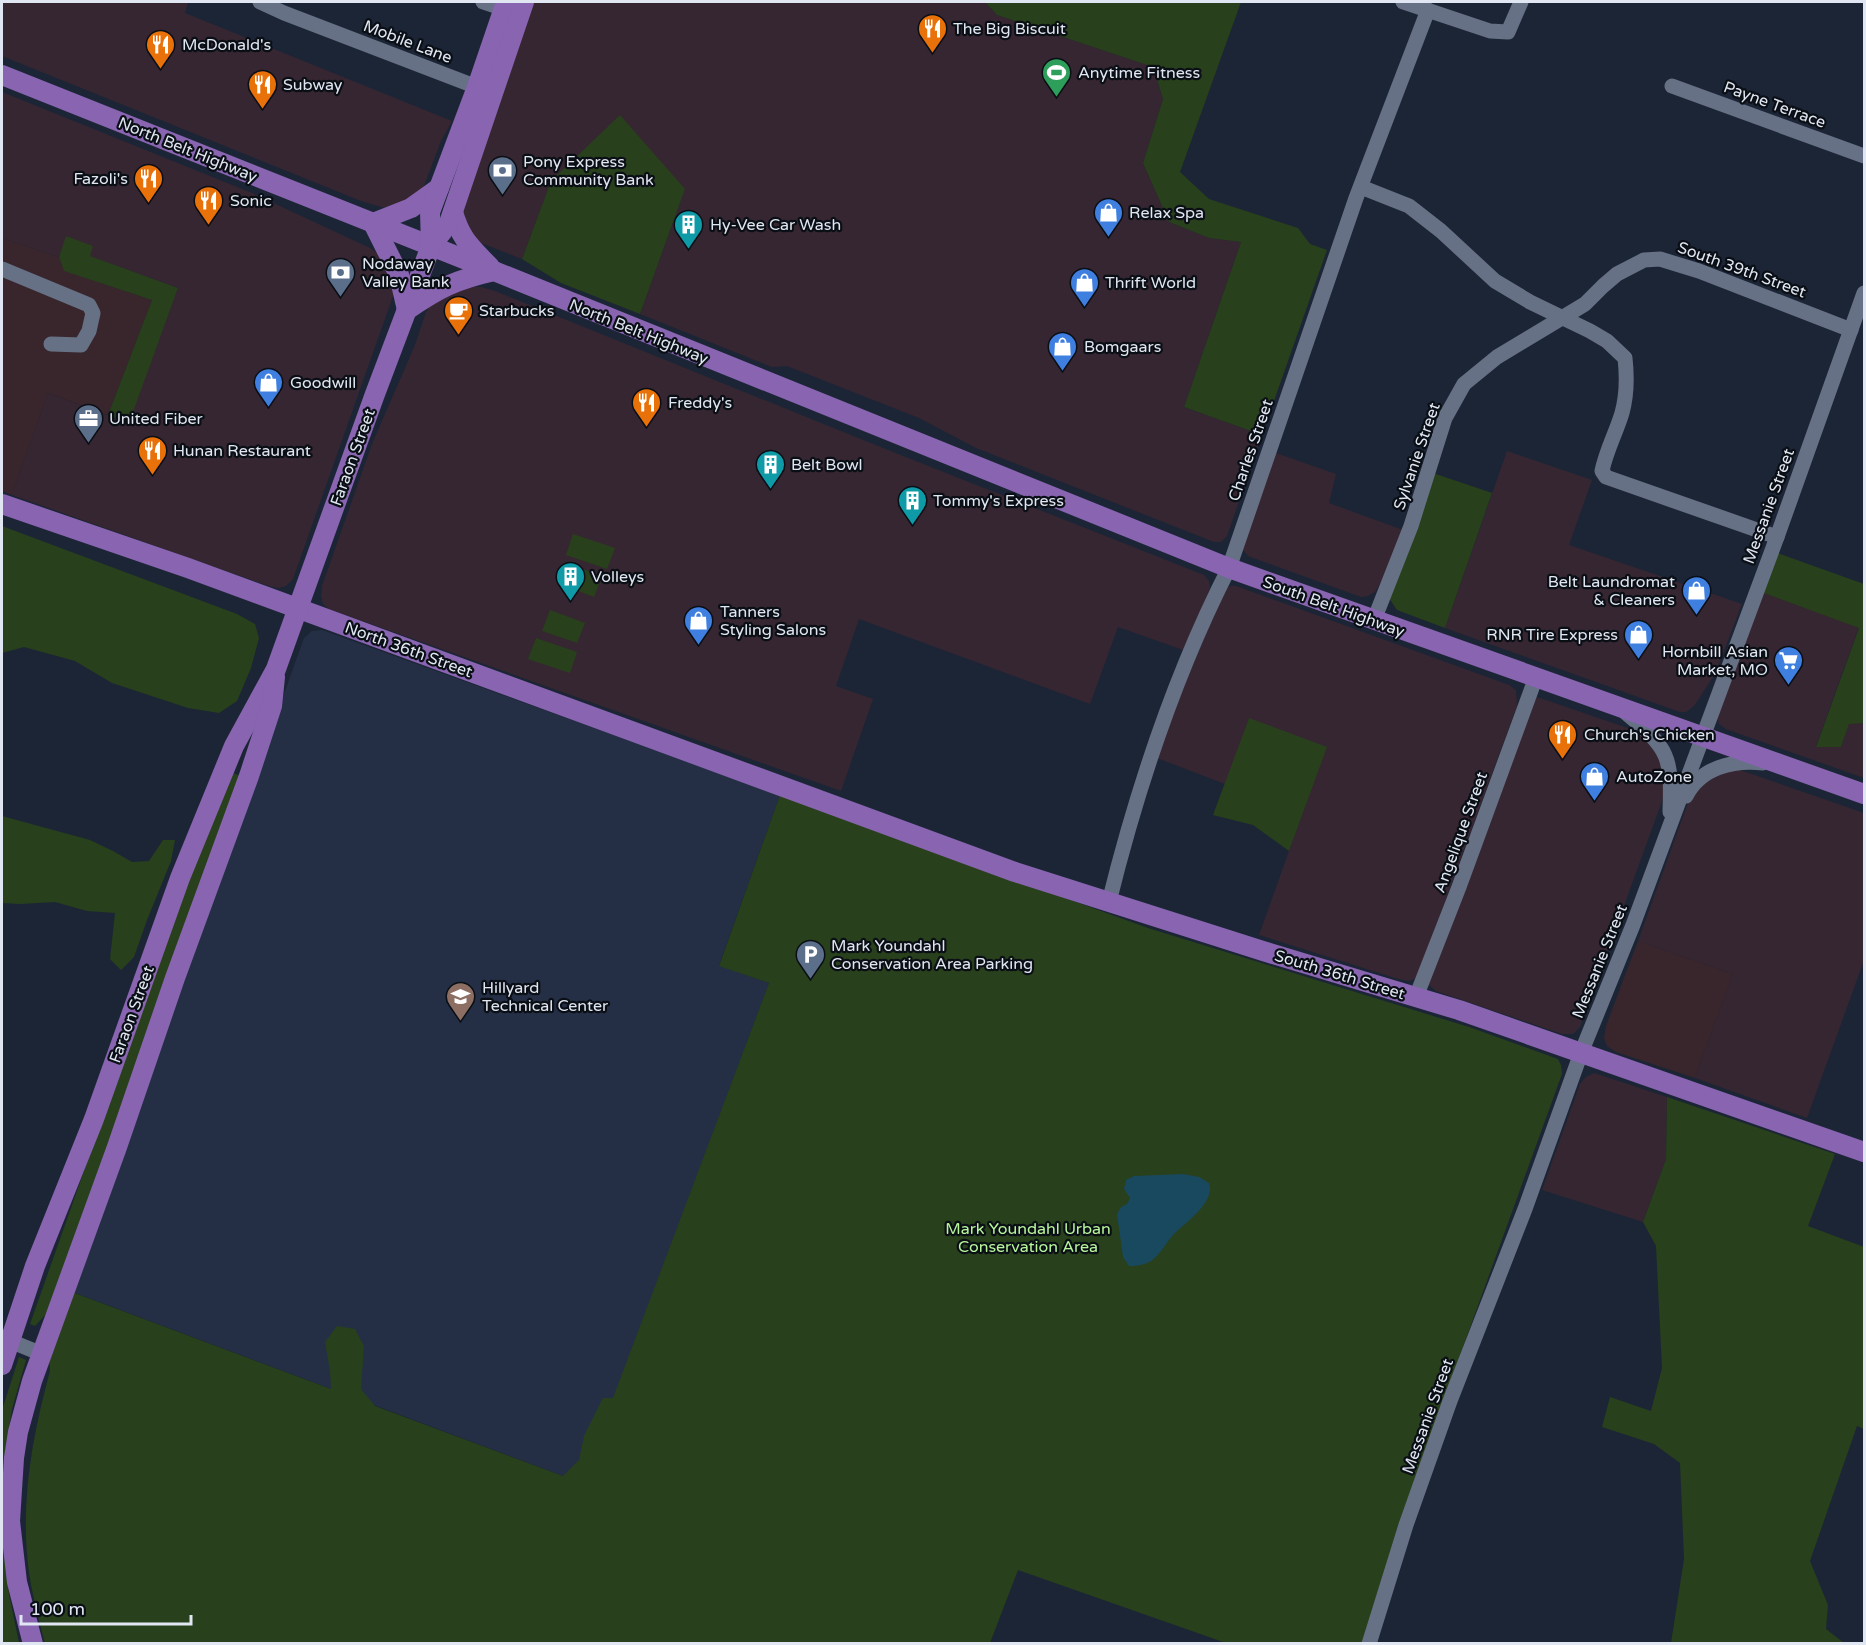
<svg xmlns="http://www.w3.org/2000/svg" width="1866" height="1645" viewBox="0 0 1866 1645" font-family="'Varela Round',sans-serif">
<rect width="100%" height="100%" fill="#1c2536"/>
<g fill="#362631">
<polygon points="2,2 188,2 185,13 452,121 441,141 421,194 394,208 381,207 361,201 2,56"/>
<polygon points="529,2 985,2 997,15 1153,67 1163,99 1143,163 1169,222 1209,238 1241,242 1184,407 1262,435 1227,536 1221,542 1214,542 976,448 919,418 787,366 772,367 762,363 640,314 685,189 551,181 522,259 476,241 465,234 460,202"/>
<polygon points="2,92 252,193 370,248 382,256 394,287 393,296 293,579 286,586 279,588 269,586 12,495 48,393 128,423 178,288 89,256 67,236 59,257 2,238"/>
<polygon points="465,287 481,287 495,291 873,444 1204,575 1209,581 1210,588 1186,651 1118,627 1090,704 859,619 836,686 873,699 841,791 329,609 323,604 321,596 322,586 372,444 415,345 426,312 433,302"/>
<polygon points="1507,451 1592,480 1569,545 1742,604 1715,674 1694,706 1686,712 1680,712 1445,628"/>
<polygon points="1273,452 1336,474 1329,503 1403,530 1384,577 1375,592 1368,596 1361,597 1248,556 1243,550"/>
<polygon points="1231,586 1236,586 1509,685 1516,690 1517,706 1418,975 1414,979 1408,981 1395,978 1259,935 1326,747 1249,719 1225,784 1157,758 1172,713 1226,588"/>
<polygon points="1761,592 1859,627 1816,746 1841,747 1849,723 1864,723 1864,778 1726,729 1719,724 1717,716"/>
<polygon points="1537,697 1639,732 1660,755 1667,781 1662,801 1580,1027 1573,1034 1562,1034 1436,991 1429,985 1429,975 1531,701"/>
<polygon points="1740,770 1864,813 1864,963 1863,963 1807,1118 1695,1078 1733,974 1638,941 1688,803 1697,787 1711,777 1725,772"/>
<polygon points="1594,1073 1667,1097 1666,1159 1643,1222 1542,1190 1580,1084 1586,1077"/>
</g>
<g fill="#39262d">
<polygon points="2,238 59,257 65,271 152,300 108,415 48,393 12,495 2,491"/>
<polygon points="1638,941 1733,974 1695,1078 1616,1052 1607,1046 1604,1038 1606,1026"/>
</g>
<polygon fill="#242f46" points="322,630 780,795 719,965 769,983 582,1483 73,1292 153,1060 304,638 312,631"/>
<g fill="#28401b">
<polygon points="985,2 1241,2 1180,172 1209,199 1298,228 1310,244 1327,250 1262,435 1184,407 1241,242 1209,238 1169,222 1143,163 1163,99 1153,67 997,15"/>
<polygon points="620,115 685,189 640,314 561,283 522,259 551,181"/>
<polygon points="66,236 93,246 90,256 178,288 129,423 108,415 152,300 64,271 59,257"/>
<polygon points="1433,473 1492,493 1445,628 1397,610 1389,598"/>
<polygon points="2,526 237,614 255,624 259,638 251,668 237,701 219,713 188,708 112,683 75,661 24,647 2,653"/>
<polygon points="573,534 615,548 607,569 566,555"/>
<polygon points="1777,553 1864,584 1864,723 1849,724 1841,747 1816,747 1859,628 1761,592"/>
<polygon points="566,563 602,576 594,597 559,584"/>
<polygon points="550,610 585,623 577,643 542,631"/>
<polygon points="536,638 577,652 570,673 528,659"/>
<polygon points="1249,718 1327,747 1289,851 1253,825 1213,815"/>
<polygon points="230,772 241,776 50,1305 45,1315 35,1326 30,1324 160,956"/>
<path d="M780 795 1148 928 1469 1027 1558 1059 1561 1065 1562 1074 1397 1529 1362 1643H1226L1018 1570 990 1643 45 1644C40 1624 35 1605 31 1585 18 1513 31 1441 50 1371L49 1359 72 1292 331 1389 330 1371 325 1342 337 1326 355 1329 364 1346 361 1389 375 1406 563 1476 579 1460 584 1436 603 1398H613L769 983 719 966Z"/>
<polygon points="2,816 90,840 113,851 132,862 149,861 163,840 175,840 171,861 147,920 134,957 121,970 110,959 115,913 87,911 55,902 20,904 2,903"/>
<polygon points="1667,1097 1835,1154 1808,1226 1864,1247 1864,1429 1857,1426 1810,1561 1828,1605 1826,1629 1844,1643 1671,1643 1684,1559 1680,1463 1654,1444 1602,1427 1610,1397 1651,1411 1662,1368 1656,1246 1643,1222 1666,1159"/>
<polygon points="19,1357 26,1360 12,1409 6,1448 5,1551 9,1594 19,1643 2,1644 2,1410"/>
</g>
<path fill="#19495f" d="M1183 1174 1199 1177 1209 1183C1216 1202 1185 1223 1173 1235 1166 1243 1160 1255 1151 1261 1144 1265 1138 1266 1129 1266L1123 1257 1117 1214 1121 1207 1127 1204 1130 1198 1124 1189 1126 1180 1134 1176Z"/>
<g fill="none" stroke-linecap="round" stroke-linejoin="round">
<g stroke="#667185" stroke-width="15">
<polyline points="260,2 284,13 477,87"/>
<polyline points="483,2 504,9"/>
<polyline points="1403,2 1490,31 1508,32 1521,2"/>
<polyline points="1672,86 1864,156"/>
<path d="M1361 187 1409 206 1441 231 1495 281 1530 302 1590 331 1607 341 1625 358C1627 376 1627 395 1622 413 1616 433 1606 451 1602 471L1606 477 1777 537"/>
<polyline points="2,269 89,305 93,313 89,331 81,345 51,344"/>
<polyline points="1374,620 1411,526 1445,418 1464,384 1497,357 1585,304 1603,286 1617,274 1644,260 1660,259 1699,271 1851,330"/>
<path d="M1626 713C1669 749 1672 756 1670 812"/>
<path d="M1686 796C1701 767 1733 760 1763 763"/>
<path d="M1109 902C1137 789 1176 672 1229 568L1356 198 1428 10"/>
<polyline points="1416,997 1459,887 1536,677"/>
<polyline points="10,1341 42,1354"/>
<polyline points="1369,1644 1406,1525 1450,1401 1525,1209 1581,1053 1633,925 1777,537 1864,293"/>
</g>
<g stroke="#8864b1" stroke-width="20">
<polyline points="2,75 494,271 1229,568 1864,794"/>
<path d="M439 188 411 208 373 223 399 275 407 310C439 288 455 280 494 271"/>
<path d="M453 212C461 240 471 247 490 267"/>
<polyline points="431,246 430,212 477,87 506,2"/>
<polyline points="2,504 188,568 1015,872 1263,951 1459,1010 1864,1152"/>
<polyline points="2,1365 35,1266 94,1119 180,878 234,746 276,669 375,394 431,246 449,223 524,2"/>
<polyline points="33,1644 17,1582 10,1521 14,1458 18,1432 32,1381 117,1147 175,978 249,776 272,706 275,677"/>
</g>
</g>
<defs>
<symbol id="restaurant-pin" viewBox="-11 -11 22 30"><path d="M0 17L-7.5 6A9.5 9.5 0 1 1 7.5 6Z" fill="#e8710a" stroke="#0a0e15"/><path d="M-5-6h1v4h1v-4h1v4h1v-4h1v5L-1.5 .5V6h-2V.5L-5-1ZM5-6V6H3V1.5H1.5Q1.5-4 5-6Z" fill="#fff"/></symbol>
<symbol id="stadium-pin" viewBox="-11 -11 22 30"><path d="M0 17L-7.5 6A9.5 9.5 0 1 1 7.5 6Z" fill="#2e9e5b" stroke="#0a0e15"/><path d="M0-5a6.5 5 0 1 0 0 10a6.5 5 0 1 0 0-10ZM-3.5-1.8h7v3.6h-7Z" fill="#fff"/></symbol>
<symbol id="bank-pin" viewBox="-11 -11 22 30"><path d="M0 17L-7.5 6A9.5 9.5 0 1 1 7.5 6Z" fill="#5c6f8a" stroke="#0a0e15"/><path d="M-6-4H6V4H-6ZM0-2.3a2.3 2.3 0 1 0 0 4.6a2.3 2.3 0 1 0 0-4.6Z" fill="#fff"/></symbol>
<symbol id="shop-pin" viewBox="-11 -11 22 30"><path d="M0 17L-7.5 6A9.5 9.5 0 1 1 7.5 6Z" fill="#3f7fe0" stroke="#0a0e15"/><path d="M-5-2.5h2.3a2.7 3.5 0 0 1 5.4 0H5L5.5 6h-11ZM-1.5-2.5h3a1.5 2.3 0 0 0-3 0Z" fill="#fff"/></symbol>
<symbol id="building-pin" viewBox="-11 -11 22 30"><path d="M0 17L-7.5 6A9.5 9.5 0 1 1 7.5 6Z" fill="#0f9aa8" stroke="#0a0e15"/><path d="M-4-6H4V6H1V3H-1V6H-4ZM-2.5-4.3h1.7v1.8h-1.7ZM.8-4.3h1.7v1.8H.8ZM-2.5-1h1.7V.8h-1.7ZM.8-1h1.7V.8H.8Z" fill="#fff"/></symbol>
<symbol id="cafe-pin" viewBox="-11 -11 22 30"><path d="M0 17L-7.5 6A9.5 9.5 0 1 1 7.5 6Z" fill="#e8710a" stroke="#0a0e15"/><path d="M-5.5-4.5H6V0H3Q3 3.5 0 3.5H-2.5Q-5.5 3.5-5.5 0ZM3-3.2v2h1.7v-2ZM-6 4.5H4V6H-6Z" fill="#fff"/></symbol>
<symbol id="office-pin" viewBox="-11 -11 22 30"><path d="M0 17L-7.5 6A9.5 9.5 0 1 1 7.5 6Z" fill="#5c6f8a" stroke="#0a0e15"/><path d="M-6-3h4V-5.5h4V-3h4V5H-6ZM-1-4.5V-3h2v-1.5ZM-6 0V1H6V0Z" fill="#fff"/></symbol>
<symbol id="supermarket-pin" viewBox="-11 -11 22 30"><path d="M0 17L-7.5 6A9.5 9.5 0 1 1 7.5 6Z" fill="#3f7fe0" stroke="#0a0e15"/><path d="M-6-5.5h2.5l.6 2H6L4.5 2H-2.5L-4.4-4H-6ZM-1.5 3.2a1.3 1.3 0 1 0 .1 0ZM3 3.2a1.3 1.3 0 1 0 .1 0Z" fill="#fff"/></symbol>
<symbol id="parking-pin" viewBox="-11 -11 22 30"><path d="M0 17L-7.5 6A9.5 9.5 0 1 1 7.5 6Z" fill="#5c6f8a" stroke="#0a0e15"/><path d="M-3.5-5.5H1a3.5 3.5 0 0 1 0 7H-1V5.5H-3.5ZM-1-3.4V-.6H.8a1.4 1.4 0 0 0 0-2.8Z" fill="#fff"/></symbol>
<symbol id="school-pin" viewBox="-11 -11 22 30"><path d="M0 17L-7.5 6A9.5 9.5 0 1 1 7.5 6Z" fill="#8d6e63" stroke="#0a0e15"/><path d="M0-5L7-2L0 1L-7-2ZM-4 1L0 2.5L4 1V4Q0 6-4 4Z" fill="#fff"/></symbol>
</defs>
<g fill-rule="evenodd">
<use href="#restaurant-pin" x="916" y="12" width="33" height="45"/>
<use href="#restaurant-pin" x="144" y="28" width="33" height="45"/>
<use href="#stadium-pin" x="1040" y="56" width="33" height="45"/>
<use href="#restaurant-pin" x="246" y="68" width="33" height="45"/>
<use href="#bank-pin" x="486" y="154" width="33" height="45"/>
<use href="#restaurant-pin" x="132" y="162" width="33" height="45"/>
<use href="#restaurant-pin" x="192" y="184" width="33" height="45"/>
<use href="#shop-pin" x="1092" y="196" width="33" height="45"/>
<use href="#building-pin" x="672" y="208" width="33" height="45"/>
<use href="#bank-pin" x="324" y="256" width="33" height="45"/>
<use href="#shop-pin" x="1068" y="266" width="33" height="45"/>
<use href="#cafe-pin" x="442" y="294" width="33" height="45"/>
<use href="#shop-pin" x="1046" y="330" width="33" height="45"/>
<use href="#shop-pin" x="252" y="366" width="33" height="45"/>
<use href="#restaurant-pin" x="630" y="386" width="33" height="45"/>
<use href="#office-pin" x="72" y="402" width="33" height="45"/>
<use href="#restaurant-pin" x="136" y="434" width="33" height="45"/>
<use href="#building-pin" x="754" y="448" width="33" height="45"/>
<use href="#building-pin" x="896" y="484" width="33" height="45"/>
<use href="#building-pin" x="554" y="560" width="33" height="45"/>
<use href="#shop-pin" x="1680" y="574" width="33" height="45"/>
<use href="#shop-pin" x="682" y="604" width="33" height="45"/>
<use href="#shop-pin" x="1622" y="618" width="33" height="45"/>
<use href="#supermarket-pin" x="1772" y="644" width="33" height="45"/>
<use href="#restaurant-pin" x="1546" y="718" width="33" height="45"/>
<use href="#shop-pin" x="1578" y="760" width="33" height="45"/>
<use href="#parking-pin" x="794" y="938" width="33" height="45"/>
<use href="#school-pin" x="444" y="980" width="33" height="45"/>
</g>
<g text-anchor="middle" stroke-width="4.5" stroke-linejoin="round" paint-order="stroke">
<g font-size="16" fill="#e1e7f2" stroke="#0a0e15" text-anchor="start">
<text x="953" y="34">The Big Biscuit</text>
<text x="182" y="50">McDonald's</text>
<text x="1078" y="78">Anytime Fitness</text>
<text x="283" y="90">Subway</text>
<text x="523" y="167">Pony Express<tspan x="523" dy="18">Community Bank</tspan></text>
<text x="128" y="184" text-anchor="end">Fazoli's</text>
<text x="230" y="206">Sonic</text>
<text x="1129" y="218">Relax Spa</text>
<text x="710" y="230">Hy-Vee Car Wash</text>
<text x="362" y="269">Nodaway<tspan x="362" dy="18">Valley Bank</tspan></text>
<text x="1105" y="288">Thrift World</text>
<text x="479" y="316">Starbucks</text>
<text x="1084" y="352">Bomgaars</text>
<text x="290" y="388">Goodwill</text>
<text x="668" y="408">Freddy's</text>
<text x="109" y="424">United Fiber</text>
<text x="173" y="456">Hunan Restaurant</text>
<text x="791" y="470">Belt Bowl</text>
<text x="933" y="506">Tommy's Express</text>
<text x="591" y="582">Volleys</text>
<text x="1675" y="587" text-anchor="end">Belt Laundromat<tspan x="1675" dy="18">&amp; Cleaners</tspan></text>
<text x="720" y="617">Tanners<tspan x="720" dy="18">Styling Salons</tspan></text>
<text x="1618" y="640" text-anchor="end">RNR Tire Express</text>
<text x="1768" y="657" text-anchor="end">Hornbill Asian<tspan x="1768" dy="18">Market, MO</tspan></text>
<text x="1584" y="740">Church's Chicken</text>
<text x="1616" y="782">AutoZone</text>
<text x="831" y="951">Mark Youndahl<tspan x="831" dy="18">Conservation Area Parking</tspan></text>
<text x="482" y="993">Hillyard<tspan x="482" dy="18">Technical Center</tspan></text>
</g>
<g font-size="16" fill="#e1e7f2" stroke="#0a0e15">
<text transform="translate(408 41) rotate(21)" y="6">Mobile Lane</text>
<text transform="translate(1775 104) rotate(20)" y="6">Payne Terrace</text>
<text transform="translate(188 149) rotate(22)" y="6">North Belt Highway</text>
<text transform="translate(1742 269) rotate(20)" y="6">South 39th Street</text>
<text transform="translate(639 331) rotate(22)" y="6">North Belt Highway</text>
<text transform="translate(1250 450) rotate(-71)" y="6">Charles Street</text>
<text transform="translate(1416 456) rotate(-71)" y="6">Sylvanie Street</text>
<text transform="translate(352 457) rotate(-70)" y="6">Faraon Street</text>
<text transform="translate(1768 506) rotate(-70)" y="6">Messanie Street</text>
<text transform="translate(1334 606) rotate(20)" y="6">South Belt Highway</text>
<text transform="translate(409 649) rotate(20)" y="6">North 36th Street</text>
<text transform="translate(1460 832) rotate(-70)" y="6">Angelique Street</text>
<text transform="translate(1599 961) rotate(-68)" y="6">Messanie Street</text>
<text transform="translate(1340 974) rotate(17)" y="6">South 36th Street</text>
<text transform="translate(131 1014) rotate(-70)" y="6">Faraon Street</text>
<text transform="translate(1427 1416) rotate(-70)" y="6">Messanie Street</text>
</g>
<g font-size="16" fill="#b8f69b" stroke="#0a0e15">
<text x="1028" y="1234">Mark Youndahl Urban<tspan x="1028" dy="18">Conservation Area</tspan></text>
</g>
</g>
<rect width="1866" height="1645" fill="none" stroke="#e1e7f2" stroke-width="6"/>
<path d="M21 1615v9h170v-9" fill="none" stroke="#e1e7f2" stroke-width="3"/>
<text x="30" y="1615" font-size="18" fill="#e1e7f2" stroke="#0a0e15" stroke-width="4.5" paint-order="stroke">100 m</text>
</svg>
